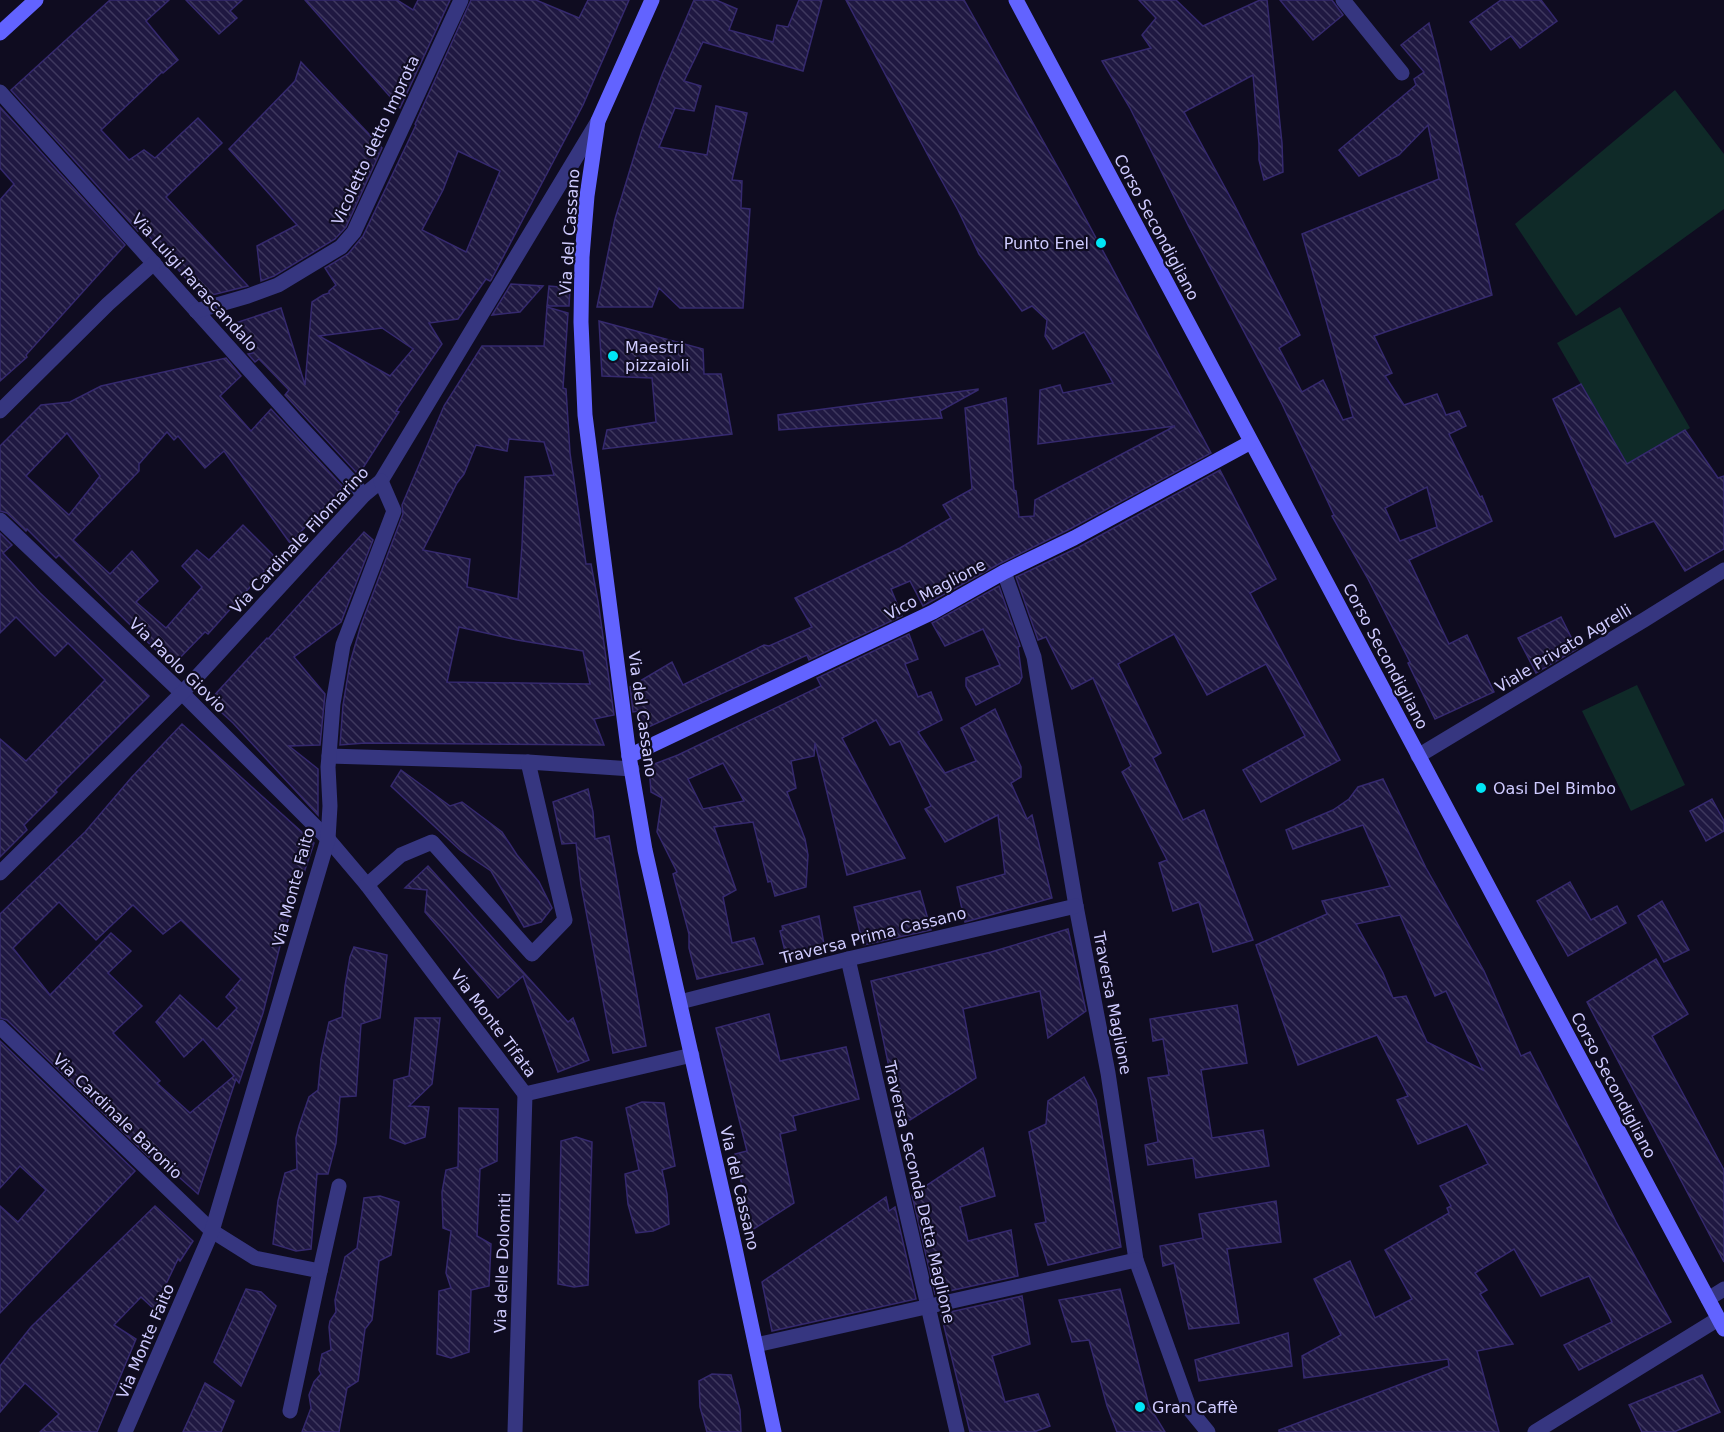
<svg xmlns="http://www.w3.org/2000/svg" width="1724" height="1432" viewBox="0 0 1724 1432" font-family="'DejaVu Sans',sans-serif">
<defs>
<pattern id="building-back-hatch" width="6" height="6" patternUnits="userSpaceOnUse" patternTransform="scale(1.5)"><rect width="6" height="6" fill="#1f1841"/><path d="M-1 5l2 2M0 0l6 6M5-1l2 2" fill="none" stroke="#3e385e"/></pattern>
</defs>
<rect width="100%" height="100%" fill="#0f0c20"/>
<g fill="#0f2a28">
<polygon points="1675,90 1724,154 1724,209 1576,316 1515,224"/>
<polygon points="1620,307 1690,428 1627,464 1557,343"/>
<polygon points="1637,685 1685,785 1631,811 1582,711"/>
</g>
<g fill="url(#building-back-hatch)" stroke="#35296e" stroke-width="1.5" fill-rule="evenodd">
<polygon points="110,0 169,0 146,21 178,60 163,73 162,72 101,130 129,160 144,150 155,158 198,118 222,143 166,197 248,286 212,295 195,289 141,227 138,231 11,90"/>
<polygon points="186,0 242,0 230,11 237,18 219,34"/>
<polygon points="305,0 397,0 413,10 418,0 450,0 400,108"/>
<path d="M471 0H536L579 18 588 0H629L583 105 491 280 490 281 486 279 458 319 429 323 442 344 396 411 399 412 361 471 359 469 356 472 285 395 289 390 259 359 255 362 248 354 253 353 226 326 281 308 305 385 312 302 323 295 329 293V291L336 285 325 268 348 254 363 236 416 125 415 124ZM458 151 500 171 466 252 422 230 443 190ZM382 328 413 349 390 376 319 336Z"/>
<polygon points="694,0 716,0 737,9 729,30 773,42 777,25 788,27 799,0 822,0 803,71 703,42 684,81 701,86 694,111 675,108 659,147 707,155 716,106 747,113 732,180 742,181 741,208 750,209 743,308 680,308 659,288 652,307 597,307 615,219 642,130 662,75"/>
<polygon points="846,0 964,0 1065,180 1211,453 1070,529 999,564 923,606 910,581 891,589 902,616 809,660 807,655 642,730 639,711 633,712 630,687 672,662 683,685 764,645 769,646 812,627 795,598 900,548 951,518 943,505 972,489 965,408 1006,398 1014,490 1016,491 1019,517 1034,516 1035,500 1175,426 1038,444 1040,390 1060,385 1063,393 1113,383 1084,332 1053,349 1045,336 1047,320 1032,306 1022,311 979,254 958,210 932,163"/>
<path d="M1139 0H1176L1203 26 1260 0H1267L1282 143 1283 172 1264 180 1259 160V144L1253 75 1184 112 1235 206 1300 335 1279 348 1302 392 1323 380 1343 420 1353 417 1302 234 1439 179 1428 125 1399 155 1359 176 1339 150 1416 85 1414 79 1424 72 1401 45 1429 23 1439 61 1492 295 1374 336 1392 373 1385 376 1404 405 1437 394 1446 415 1459 411 1466 426 1449 434 1480 497 1482 496 1492 521 1409 560 1449 644 1467 635 1494 692 1435 719 1408 663 1410 662 1368 579 1332 516 1334 515 1282 404 1190 229 1130 108 1102 61 1151 48 1142 35 1156 18ZM1427 487 1437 527 1400 541 1385 508Z"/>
<polygon points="1280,0 1332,0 1343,15 1313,40"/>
<polygon points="1501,0 1541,0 1557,21 1520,48 1511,36 1491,50 1470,22"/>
<polygon points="301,62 382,148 346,227 335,239 274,276 261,281 257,246 297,225 229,149 295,81"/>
<polygon points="0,107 125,245 26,355 27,357 0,381 0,200 14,184 0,168"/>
<polygon points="511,284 543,286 520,312 492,315"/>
<polygon points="549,286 570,288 569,306 547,306"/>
<path d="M547 307 568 313 563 388 566 389 570 453 586 564H591L598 601 614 715 594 719 604 745 365 743 340 745 343 705 350 663 361 625 403 514 402 505 444 406 482 346H544ZM509 439 544 442 554 475 525 477 522 545 518 599 467 587 470 559 423 550 457 483 464 474 476 445 507 451ZM459 627 517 640 583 651 590 684 447 682Z"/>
<polygon points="599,321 703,349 704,374 721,374 732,434 603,449 607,430 656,422 652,378 602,376"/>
<path d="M226 358 241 376 220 396 251 431 271 409 343 487 290 543 224 451 205 468 178 436 174 440 167 432 139 464V471L73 540 110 574 132 551 158 581 136 602 166 628 202 587 182 566 197 550 209 560 243 525 276 558 208 634 205 632 172 666 59 555 56 558 27 529 26 531 7 513 0 511V446L41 405 70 402 101 386ZM67 433 100 476 69 515 26 476Z"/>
<polygon points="1581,384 1627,464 1685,430 1718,478 1724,476 1724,549 1685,571 1654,521 1615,537 1553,399"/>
<polygon points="978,389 978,390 940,411 942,418 779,430 778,415"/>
<polygon points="1220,470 1276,579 1250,593 1340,760 1261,802 1243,770 1305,736 1266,664 1207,695 1174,634 1118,664 1161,753 1153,758 1183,820 1204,810 1253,940 1213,952 1199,902 1173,911 1159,863 1167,860 1122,772 1131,766 1093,678 1072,689 1046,637 1038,640 1016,577 1079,547"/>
<polygon points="364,532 373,540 341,622 294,657 325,694 320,745 289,746 318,769 318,815 233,723 209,701 267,638 268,639"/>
<polygon points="0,533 12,545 3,553 40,593 149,696 55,790 57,792 24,825 27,830 0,857 0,739 26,761 105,680 68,643 55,656 16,617 0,633"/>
<polygon points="999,586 1020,646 1018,647 1022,677 1019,683 976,705 966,686 966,678 1000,665 983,629 945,646 932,623"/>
<polygon points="1561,617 1577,649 1536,673 1518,638"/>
<path d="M909 634 918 659 905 664 918 697 931 692 942 720 918 732 945 773 976 761 961 728 995 709 1021 767V777L1011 783 1027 819 1032 815 1052 898 965 922 957 887 1005 874 998 815 945 842 925 809 931 806 900 741 890 745 876 720 842 738 905 858 847 875 815 743 814 756 791 761 796 788 787 792 805 839 808 855 806 887 775 896 771 881 768 882 753 822 714 827 736 890 723 897 732 943 754 938 763 964 697 979 689 948V934L673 874 677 872 657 832 662 798 651 792 649 766 678 755 821 686 817 678ZM723 763 744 801 703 809 688 779Z"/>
<path d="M182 724 314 843 282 938 263 1013 239 1083 236 1079 198 1194 152 1153 149 1157 7 1020 0 1018V914L85 832 131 778ZM59 902 96 940 133 905 163 934 181 920 241 979 226 997 237 1008 217 1029 180 995 156 1022 184 1057 203 1039 234 1076 190 1113 157 1083 160 1081 113 1033 142 1006 108 973 131 951 111 933 50 995 13 948Z"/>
<polygon points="401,770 450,806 462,802 502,832 517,855 539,882 552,908 541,922 524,927 491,871 460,850 391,786"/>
<path d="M1383 779 1426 868 1484 971 1521 1056 1530 1052 1580 1149 1616 1222 1671 1322 1579 1370 1564 1345 1612 1322 1589 1276 1541 1296 1514 1249 1475 1273 1487 1290 1480 1294 1513 1344 1477 1351 1499 1432H1279V1430L1449 1366 1448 1359 1304 1378 1302 1356 1341 1335 1314 1279 1350 1261 1375 1318 1412 1299 1385 1250 1449 1213 1447 1208 1451 1206 1440 1186 1488 1164 1467 1124 1418 1144 1397 1100 1408 1096 1377 1035 1298 1065 1256 945 1327 914 1322 901 1390 886 1363 825 1293 849 1286 830 1333 810 1349 799 1358 787ZM1400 915 1435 996 1446 991 1483 1070 1427 1042 1406 996 1393 998 1383 973 1356 924Z"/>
<polygon points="588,789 593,812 595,839 609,836 646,1046 613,1053 581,885 576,843 562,844 553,802"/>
<polygon points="1712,799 1724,821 1724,831 1706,841 1690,811"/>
<polygon points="428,866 568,1022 573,1018 589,1060 558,1072 523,976 498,998 425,912 427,890 405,888"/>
<polygon points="1570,882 1591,920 1617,906 1626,923 1568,956 1537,901"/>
<polygon points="920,891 931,930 863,945 854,907"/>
<polygon points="1662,901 1689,950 1664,962 1638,916"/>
<polygon points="819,916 825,950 787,959 780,931 783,930 782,926"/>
<polygon points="1068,929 1086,1011 1048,1038 1040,991 963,1009 976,1078 910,1120 900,1120 871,981 991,952"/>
<polygon points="354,947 387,955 380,1018 361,1024 356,1096 340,1097 336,1143 328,1174 317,1174 311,1249 296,1251 273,1244 278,1201 285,1173 297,1169 296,1138 299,1126 309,1097 318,1090 321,1059 329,1022 342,1017 345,986 350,957"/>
<polygon points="1656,959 1688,1014 1652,1036 1724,1170 1724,1262 1587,1002"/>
<polygon points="1237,1005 1247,1063 1201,1070 1212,1138 1263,1130 1269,1166 1196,1178 1193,1158 1148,1165 1145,1145 1158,1142 1148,1078 1169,1075 1163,1039 1153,1041 1150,1019"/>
<polygon points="769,1014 780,1061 846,1047 859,1099 793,1116 796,1130 780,1134 794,1203 752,1230 735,1154 747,1151 716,1028"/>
<polygon points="415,1018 440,1018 432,1084 409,1106 429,1107 425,1137 405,1144 390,1138 394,1080 409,1076"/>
<polygon points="0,1041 135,1171 0,1313 0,1206 18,1222 46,1190 20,1166 0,1188"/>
<polygon points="1084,1077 1096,1100 1121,1247 1048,1265 1035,1224 1046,1222 1029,1132 1046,1124 1048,1101"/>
<polygon points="642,1102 664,1103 675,1166 662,1170 667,1194 669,1224 653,1231 636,1233 628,1204 625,1174 639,1170 626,1108"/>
<polygon points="459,1108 498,1109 497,1161 480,1169 477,1236 491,1244 489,1286 471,1290 469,1352 451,1358 437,1354 439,1291 451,1288 446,1273 451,1231 443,1228 442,1192 446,1170 458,1167"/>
<polygon points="576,1137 592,1142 588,1285 574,1287 558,1284 561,1141"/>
<polygon points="983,1148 995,1196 960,1207 968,1241 1011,1230 1018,1276 935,1294 912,1195"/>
<polygon points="380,1196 399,1202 391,1255 379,1261 372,1320 365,1329 358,1381 347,1388 339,1432 302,1432 311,1408 309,1395 314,1382 321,1374 319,1370 322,1354 331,1350 329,1327 330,1321 336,1312 335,1300 345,1257 357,1248 364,1198"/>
<polygon points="886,1197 889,1211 895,1207 916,1299 772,1331 762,1282"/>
<polygon points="1276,1201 1281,1242 1227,1249 1239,1323 1189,1329 1174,1263 1163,1266 1160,1246 1203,1238 1199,1214"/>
<polygon points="155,1206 193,1241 180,1261 178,1259 154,1309 141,1297 114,1325 136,1339 97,1432 40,1432 59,1414 25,1383 0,1412 0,1366 31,1327"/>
<polygon points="246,1289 261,1292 276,1306 241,1386 214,1362"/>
<polygon points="1120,1289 1149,1406 1165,1432 1117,1432 1107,1406 1089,1340 1072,1342 1059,1300"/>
<polygon points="1022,1296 1030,1344 992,1356 1005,1402 1038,1394 1050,1426 1034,1432 970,1432 941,1314"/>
<polygon points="1288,1333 1292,1366 1199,1381 1195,1360"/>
<polygon points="712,1374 731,1375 740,1410 741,1432 707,1432 700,1407 699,1381"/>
<polygon points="1702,1375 1720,1412 1674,1432 1642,1432 1629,1405"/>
<polygon points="205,1383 234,1401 221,1432 183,1432"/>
</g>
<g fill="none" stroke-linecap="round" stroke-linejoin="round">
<polyline stroke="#363680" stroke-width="15" points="329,756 528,762"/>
<g stroke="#363680" stroke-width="15">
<polyline points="1343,0 1402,73"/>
<polyline points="0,92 296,422 364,495"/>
<polyline points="196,311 248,296 278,285 341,247 354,232 461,0"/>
<polyline points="0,411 108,304 154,263"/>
<polyline points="0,520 182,693 328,839 367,885 525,1094"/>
<polyline points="1004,572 1034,657 1076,906 1108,1073 1136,1260 1190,1410 1208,1432"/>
<polyline points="1418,756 1644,620 1724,570"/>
<polyline points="0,873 182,693 364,495 381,481 598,121"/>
<polyline points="367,885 401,855 432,842 532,954 565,920 528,762 632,769"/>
<polyline points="848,959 957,1432"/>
<polyline points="680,1002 848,959 1076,906"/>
<polyline points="0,1027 212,1231 255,1258 320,1271 290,1411"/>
<polyline points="525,1094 692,1055"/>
<polyline points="320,1271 339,1186"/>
<polyline points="1708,1299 1724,1289"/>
<polyline points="756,1345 1136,1260"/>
<polyline points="125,1432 212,1231 328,839 330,806 328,767 329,756 333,704 343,645 394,511 381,481"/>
<polyline points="515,1432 525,1094"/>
<polyline points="1535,1432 1718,1319"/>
</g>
<g stroke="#6263ff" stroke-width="15">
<polyline points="652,0 598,121 587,196 582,257 581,322 585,415 629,756 645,850 733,1239 774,1432"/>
<polyline points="1016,0 1724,1329"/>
<polyline points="0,33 36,0"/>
<polyline points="629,756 933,612 1004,572 1074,538 1251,442"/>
</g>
</g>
<g fill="#00e6f6" stroke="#0f0c20" stroke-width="2">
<circle cx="1101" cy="243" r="6"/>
<circle cx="613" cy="356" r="6"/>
<circle cx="1481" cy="788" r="6"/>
<circle cx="1140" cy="1407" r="6"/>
</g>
<g text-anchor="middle" stroke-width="4.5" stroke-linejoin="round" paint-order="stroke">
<g font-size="16" fill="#cfcbff" stroke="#0f0c20">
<text transform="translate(375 140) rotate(-65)" y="6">Vicoletto detto Improta</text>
<text transform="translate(1157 227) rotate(62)" y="6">Corso Secondigliano</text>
<text transform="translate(569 232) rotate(-86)" y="6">Via del Cassano</text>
<text transform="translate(195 282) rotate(48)" y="6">Via Luigi Parascandalo</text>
<text transform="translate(299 540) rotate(-47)" y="6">Via Cardinale Filomarino</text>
<text transform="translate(935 589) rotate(-28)" y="6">Vico Maglione</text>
<text transform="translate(1563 648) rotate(-31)" y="6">Viale Privato Agrelli</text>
<text transform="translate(1386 656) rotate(62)" y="6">Corso Secondigliano</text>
<text transform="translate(178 665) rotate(44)" y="6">Via Paolo Giovio</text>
<text transform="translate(643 714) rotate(82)" y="6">Via del Cassano</text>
<text transform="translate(293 887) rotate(-75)" y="6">Via Monte Faito</text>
<text transform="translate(873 935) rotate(-14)" y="6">Traversa Prima Cassano</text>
<text transform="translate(1113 1003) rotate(79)" y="6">Traversa Maglione</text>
<text transform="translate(494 1023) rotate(53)" y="6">Via Monte Tifata</text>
<text transform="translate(1614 1085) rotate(62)" y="6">Corso Secondigliano</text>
<text transform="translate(118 1116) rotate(44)" y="6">Via Cardinale Baronio</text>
<text transform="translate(740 1188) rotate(77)" y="6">Via del Cassano</text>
<text transform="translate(920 1192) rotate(77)" y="6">Traversa Seconda Detta Maglione</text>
<text transform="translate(502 1263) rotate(-88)" y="6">Via delle Dolomiti</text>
<text transform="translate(145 1341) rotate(-67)" y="6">Via Monte Faito</text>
</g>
<g font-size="16" fill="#cfcbff" stroke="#0f0c20" text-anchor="start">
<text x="1089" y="249" text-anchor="end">Punto Enel</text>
<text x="625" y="353">Maestri<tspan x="625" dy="18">pizzaioli</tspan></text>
<text x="1493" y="794">Oasi Del Bimbo</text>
<text x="1152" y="1413">Gran Caffè</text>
</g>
</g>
</svg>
